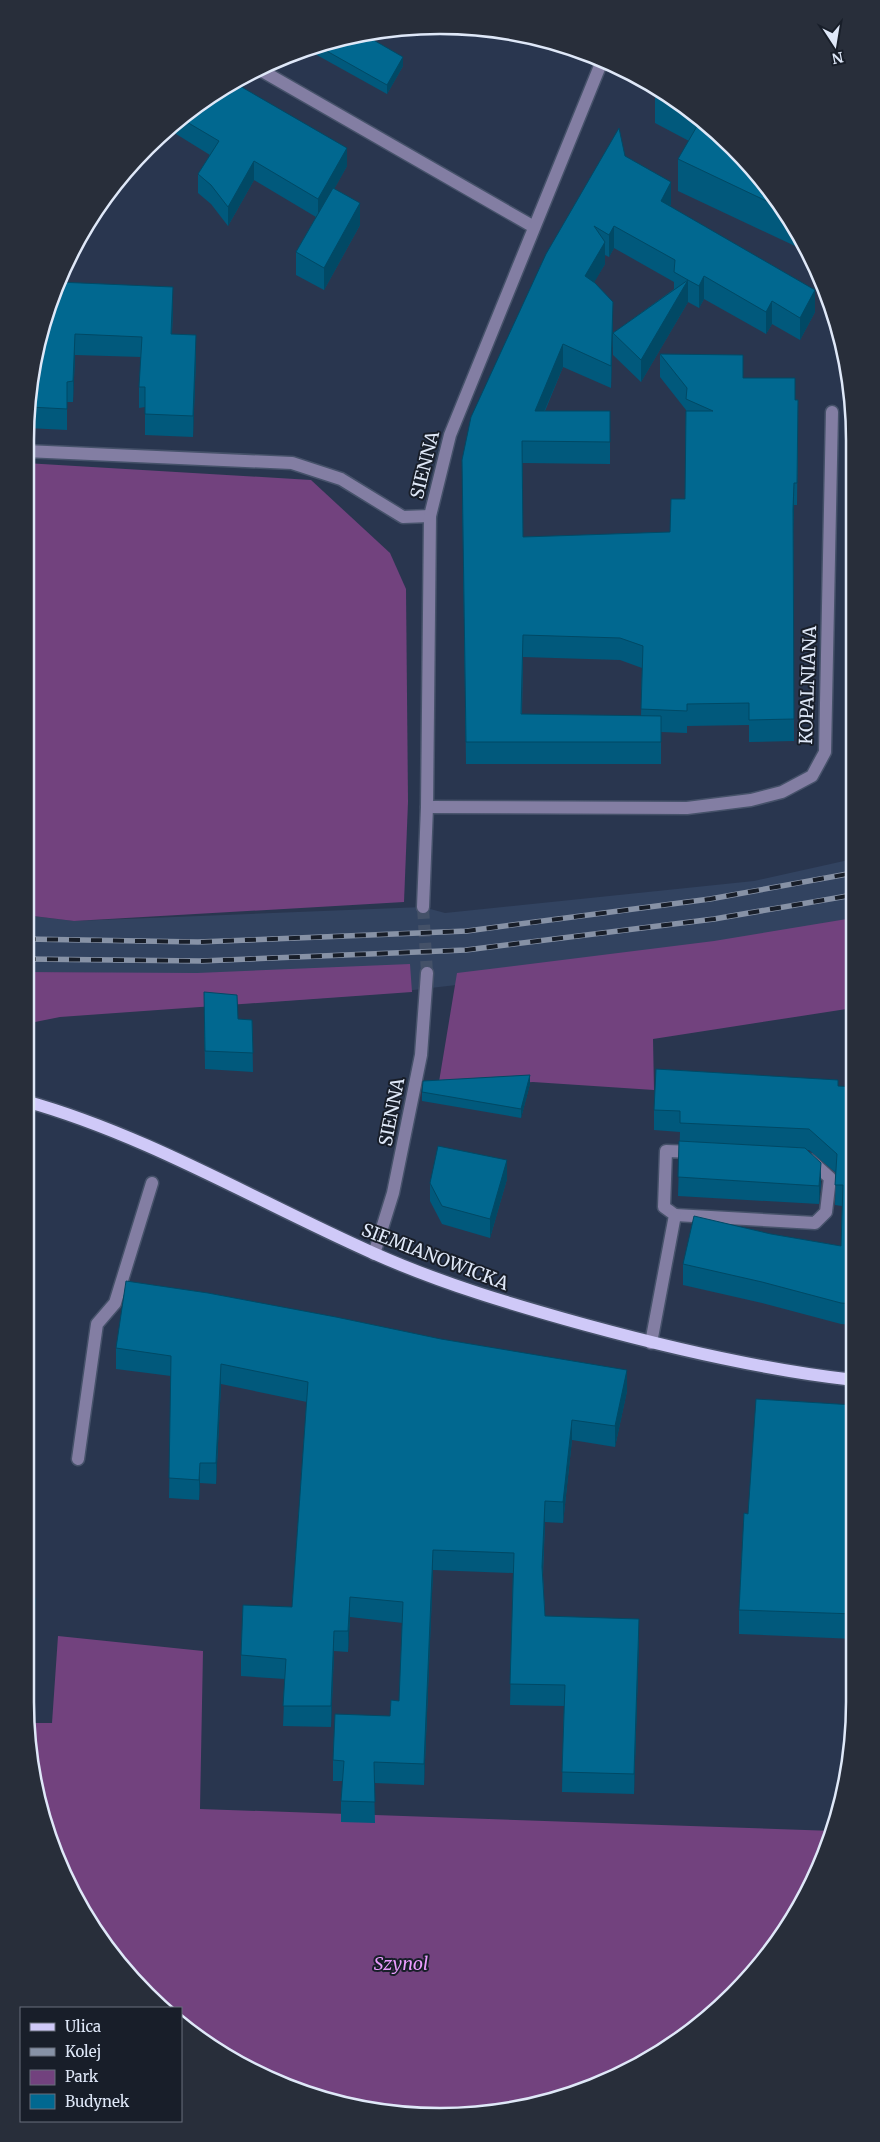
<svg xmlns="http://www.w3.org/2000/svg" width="880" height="2142" viewBox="0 0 880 2142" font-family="Merriweather,serif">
<rect width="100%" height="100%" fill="#29364f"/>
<polygon fill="#324360" points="853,859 853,931 775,948 379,994 198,1007 197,974 25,972 25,915 74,921 423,907 445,913 754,881"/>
<g fill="#72427e">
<polygon points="25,463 311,480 390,553 406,589 408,802 404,902 74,921 25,915"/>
<polygon points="853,918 853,1008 653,1039 654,1090 533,1082 438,1088 457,973 714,941"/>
<polygon points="410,964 412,992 60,1017 25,1024 25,972 197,973"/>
<polygon points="58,1636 203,1651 200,1809 834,1831 833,1835 769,1955 714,2014 648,2061 521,2109 386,2113 307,2095 233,2062 181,2019 181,2008 168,2008 128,1975 80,1909 47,1836 28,1723 52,1723"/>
</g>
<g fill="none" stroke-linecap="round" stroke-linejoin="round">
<polyline stroke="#445168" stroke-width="12" stroke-dasharray="12 6" stroke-linecap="butt" points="423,907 427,973"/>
<defs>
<g id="minor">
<polyline points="257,68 534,227"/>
<polyline points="25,451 292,463 341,479 403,517 430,516"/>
<polyline points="427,807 687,808 751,800 782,792 812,776 825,752 832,412"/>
<polyline points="423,907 427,807 430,516 450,435 602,61"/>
<polyline points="675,1215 815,1223 826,1212 830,1178 810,1160"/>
<polyline points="374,1254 393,1193 421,1055 427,973"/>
<polyline points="651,1343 675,1215 664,1207 666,1151 695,1152"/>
<polyline points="78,1459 97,1324 115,1303 152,1183"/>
</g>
<path id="major" d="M25 1101C147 1135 258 1202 373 1253 442 1284 514 1305 586 1325 674 1349 763 1370 854 1380"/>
</defs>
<use href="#minor" stroke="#46526a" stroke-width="15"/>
<use href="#major" stroke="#46526a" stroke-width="15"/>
<use href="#minor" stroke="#837ea3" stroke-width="12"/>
<use href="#major" stroke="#cfc9f8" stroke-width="12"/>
<defs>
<g id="rail">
<polyline points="25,939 198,942 467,931 710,899 853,873"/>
<polyline points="25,959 201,961 466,950 714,919 853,895"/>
</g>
</defs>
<use href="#rail" stroke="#8792a6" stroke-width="5.5"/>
<use href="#rail" stroke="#181e29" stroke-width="4" stroke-dasharray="11" stroke-linecap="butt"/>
</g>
<g fill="#01597c" fill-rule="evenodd">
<polygon points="332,39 403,66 387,94 306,49"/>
<polygon points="655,91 670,95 752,167 810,253 678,191 678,159 689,141 655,123"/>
<polygon points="187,111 347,166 334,189 360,225 324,290 296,275 296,252 316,217 254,180 228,226 211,204 198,193 198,174 210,155 168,129"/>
<path d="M625 156 671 204 670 206 815 312 800 340 772 324 766 334 704 299 699 308 688 302 641 382 613 355V333L674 289V282L614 248 609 257 605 255V264L594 282 613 324 611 388 563 367 545 411 610 433V464L522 463 523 537 670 532 685 499 686 410 660 377V354L743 378 795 400 798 422 797 505H794L793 530 794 741 749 742V725L687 726V733L661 732V764H466L462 482ZM523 657 620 660 642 668 641 716 522 714Z"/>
<polygon points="173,307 172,334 196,356 193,437 145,435 145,407 139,408 139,387 141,357 75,355 73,402 67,402 67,430 27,428 43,328"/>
<polygon points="204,1011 238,1019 252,1020 253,1072 205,1069"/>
<polygon points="530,1084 521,1118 422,1101 422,1092"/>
<polygon points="838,1086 853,1087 854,1325 841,1324 762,1303 683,1285 683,1264 771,1234 841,1246 842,1206 835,1205 836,1173 809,1150 807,1150 821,1181 819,1204 678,1196 680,1132 654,1130 654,1110"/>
<polygon points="507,1179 490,1238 442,1224 430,1201 430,1183"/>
<polygon points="116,1348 627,1391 615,1447 572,1440 563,1523 545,1522 543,1575 545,1616 639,1639 634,1794 562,1792 564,1706 510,1705 513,1573 433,1570 424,1785 374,1783 375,1823 341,1822 341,1801 343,1781 333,1781 333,1760 390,1716 399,1701 403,1623 350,1617 348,1652 334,1651 331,1727 283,1726 285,1679 241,1676 241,1655 292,1607 307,1402 221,1384 216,1484 200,1483 199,1500 169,1498 171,1376 116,1369"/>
<polygon points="854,1405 855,1639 739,1634 739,1610 748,1514"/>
<polygon points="25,1598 35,1622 32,1710 26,1710 25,1702"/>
</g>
<g fill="#014965">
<polygon points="403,57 403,66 387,94 387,85"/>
<polygon points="347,148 347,166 318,218 318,199"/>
<polygon points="254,161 254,180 228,226 228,207"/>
<polygon points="671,182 671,204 661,223 661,201"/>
<polygon points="360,203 360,225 324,290 324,268"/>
<polygon points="614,226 614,248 609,257 609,235"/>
<polygon points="605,242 605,264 585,298 585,276"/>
<polygon points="704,276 704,299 699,308 699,286"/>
<polygon points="688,280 688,302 641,382 641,360"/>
<polygon points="173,287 173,307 171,354 171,334"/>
<polygon points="815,290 815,312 800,340 800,318"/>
<polygon points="772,301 772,324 766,334 766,312"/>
<polygon points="613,302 613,324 611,388 611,366"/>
<polygon points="75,334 75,355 73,402 73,381"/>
<polygon points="196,335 196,356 193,437 193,416"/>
<polygon points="563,344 563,367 535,433 535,411"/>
<polygon points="794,483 794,505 793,532 793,510"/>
<polygon points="530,1075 530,1084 521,1118 521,1109"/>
<polygon points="507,1160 507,1179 490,1238 490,1219"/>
<polygon points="821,1163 821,1181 819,1204 819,1186"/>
<polygon points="221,1364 221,1384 216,1484 216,1463"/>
<polygon points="627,1370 627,1391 615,1447 615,1426"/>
<polygon points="572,1420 572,1440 563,1523 563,1502"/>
<polygon points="200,1463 200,1483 199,1500 199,1480"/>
<polygon points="545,1501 545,1522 542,1587 542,1567"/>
<polygon points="433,1550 433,1570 424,1785 424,1764"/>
<polygon points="350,1597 350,1617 348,1652 348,1631"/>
<polygon points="35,1598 35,1622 32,1710 32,1687"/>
<polygon points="639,1619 639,1639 634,1794 634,1774"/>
<polygon points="334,1631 334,1651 331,1727 331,1706"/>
</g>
<g fill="#016890" stroke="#014965">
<polygon points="363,34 403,57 387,85 316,45 332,39"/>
<polygon points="233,82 347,148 318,199 254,161 228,207 211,185 198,174 219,141 180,118 187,111"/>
<polygon points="656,88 670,95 683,106 655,91"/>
<polygon points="700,121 752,167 779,207 678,159"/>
<polygon points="619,128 625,156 671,182 661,201 815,290 800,318 772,301 766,312 704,276 699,286 688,280 641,360 613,333 688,280 674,272 675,260 614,226 609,235 594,226 605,242 585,276 595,283 613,302 611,366 563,344 535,411 610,411 610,442 522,441 523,537 670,532 671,499 685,499 686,411 713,411 686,399 687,388 660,354 743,355 743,378 795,378 795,400 798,400 797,483 794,483 793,510 794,719 749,720 749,703 687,704 687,711 641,709 643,646 620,638 523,635 521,714 661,716 661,742 466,742 462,460 471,417 546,254"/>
<polygon points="333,188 360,203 324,268 296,252"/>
<polygon points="58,282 173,287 171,334 196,335 193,416 145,414 145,387 139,387 142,337 75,334 73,381 67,382 67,409 30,407 43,328 45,328 47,307"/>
<polygon points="204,992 237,995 238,1019 252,1020 253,1053 205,1051"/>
<polygon points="656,1069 838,1080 838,1086 853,1087 854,1304 841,1303 762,1282 683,1264 694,1216 771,1234 841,1246 843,1185 835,1185 837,1154 809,1129 680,1123 680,1111 654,1110"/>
<polygon points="530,1075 521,1109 422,1092 423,1081"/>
<polygon points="679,1141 805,1148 821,1163 819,1186 678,1177"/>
<polygon points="438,1146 507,1160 490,1219 442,1206 430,1183"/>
<polygon points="126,1281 208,1293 336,1317 441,1339 627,1370 615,1426 572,1420 563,1502 545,1501 542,1567 545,1616 639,1619 634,1774 562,1772 565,1685 510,1684 514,1553 433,1550 424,1764 374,1762 375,1802 341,1801 344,1761 333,1760 335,1714 390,1716 391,1700 399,1701 403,1602 350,1597 348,1631 334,1631 331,1706 283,1706 286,1659 241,1655 243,1605 292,1607 308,1382 221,1364 216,1463 200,1463 199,1480 169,1478 171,1356 116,1348"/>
<polygon points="756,1399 854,1405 855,1614 739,1610 744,1513 748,1514"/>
<polygon points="25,1598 35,1598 32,1687 25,1686"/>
</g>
<g text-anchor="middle" stroke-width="4" stroke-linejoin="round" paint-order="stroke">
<g font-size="18" fill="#dfe8f8" stroke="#181e29">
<text transform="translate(425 465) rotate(-76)" y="6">SIENNA</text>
<text transform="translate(808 685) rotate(-88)" y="6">KOPALNIANA</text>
<text transform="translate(392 1112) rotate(-79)" y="6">SIENNA</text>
<text transform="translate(435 1257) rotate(21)" y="6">SIEMIANOWICKA</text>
</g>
<g font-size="18" font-style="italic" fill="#eb9cfe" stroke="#181e29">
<text x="401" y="1970">Szynol</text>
</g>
</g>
<path d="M0 0H880V2142H0ZM440 34H440A406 406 0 0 1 846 440V1702A406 406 0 0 1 440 2108H440A406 406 0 0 1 34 1702V440A406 406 0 0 1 440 34Z" fill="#282e3a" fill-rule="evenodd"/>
<path fill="none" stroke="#dfe8f8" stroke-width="2.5" d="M440 34H440A406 406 0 0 1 846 440V1702A406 406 0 0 1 440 2108H440A406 406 0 0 1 34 1702V440A406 406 0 0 1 440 34Z"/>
<rect x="20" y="2007" width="162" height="115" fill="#181e29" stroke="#686f7c"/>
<rect x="30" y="2023" width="25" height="8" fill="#cfc9f8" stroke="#686f7c"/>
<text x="65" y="2032" font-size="15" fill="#dfe8f8">Ulica</text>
<rect x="30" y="2048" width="25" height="8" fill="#8792a6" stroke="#686f7c"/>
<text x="65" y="2057" font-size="15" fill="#dfe8f8">Kolej</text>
<rect x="30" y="2070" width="25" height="15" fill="#72427e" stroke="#686f7c"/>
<text x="65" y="2082" font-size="15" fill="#dfe8f8">Park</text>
<rect x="30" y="2094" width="25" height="15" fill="#016890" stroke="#686f7c"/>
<text x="65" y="2107" font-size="15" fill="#dfe8f8">Budynek</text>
<g transform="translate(835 45) rotate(168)" stroke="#181e29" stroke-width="4" paint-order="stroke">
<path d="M0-4L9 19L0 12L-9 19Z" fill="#dfe8f8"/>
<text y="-8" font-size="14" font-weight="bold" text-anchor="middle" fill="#dfe8f8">N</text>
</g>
</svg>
